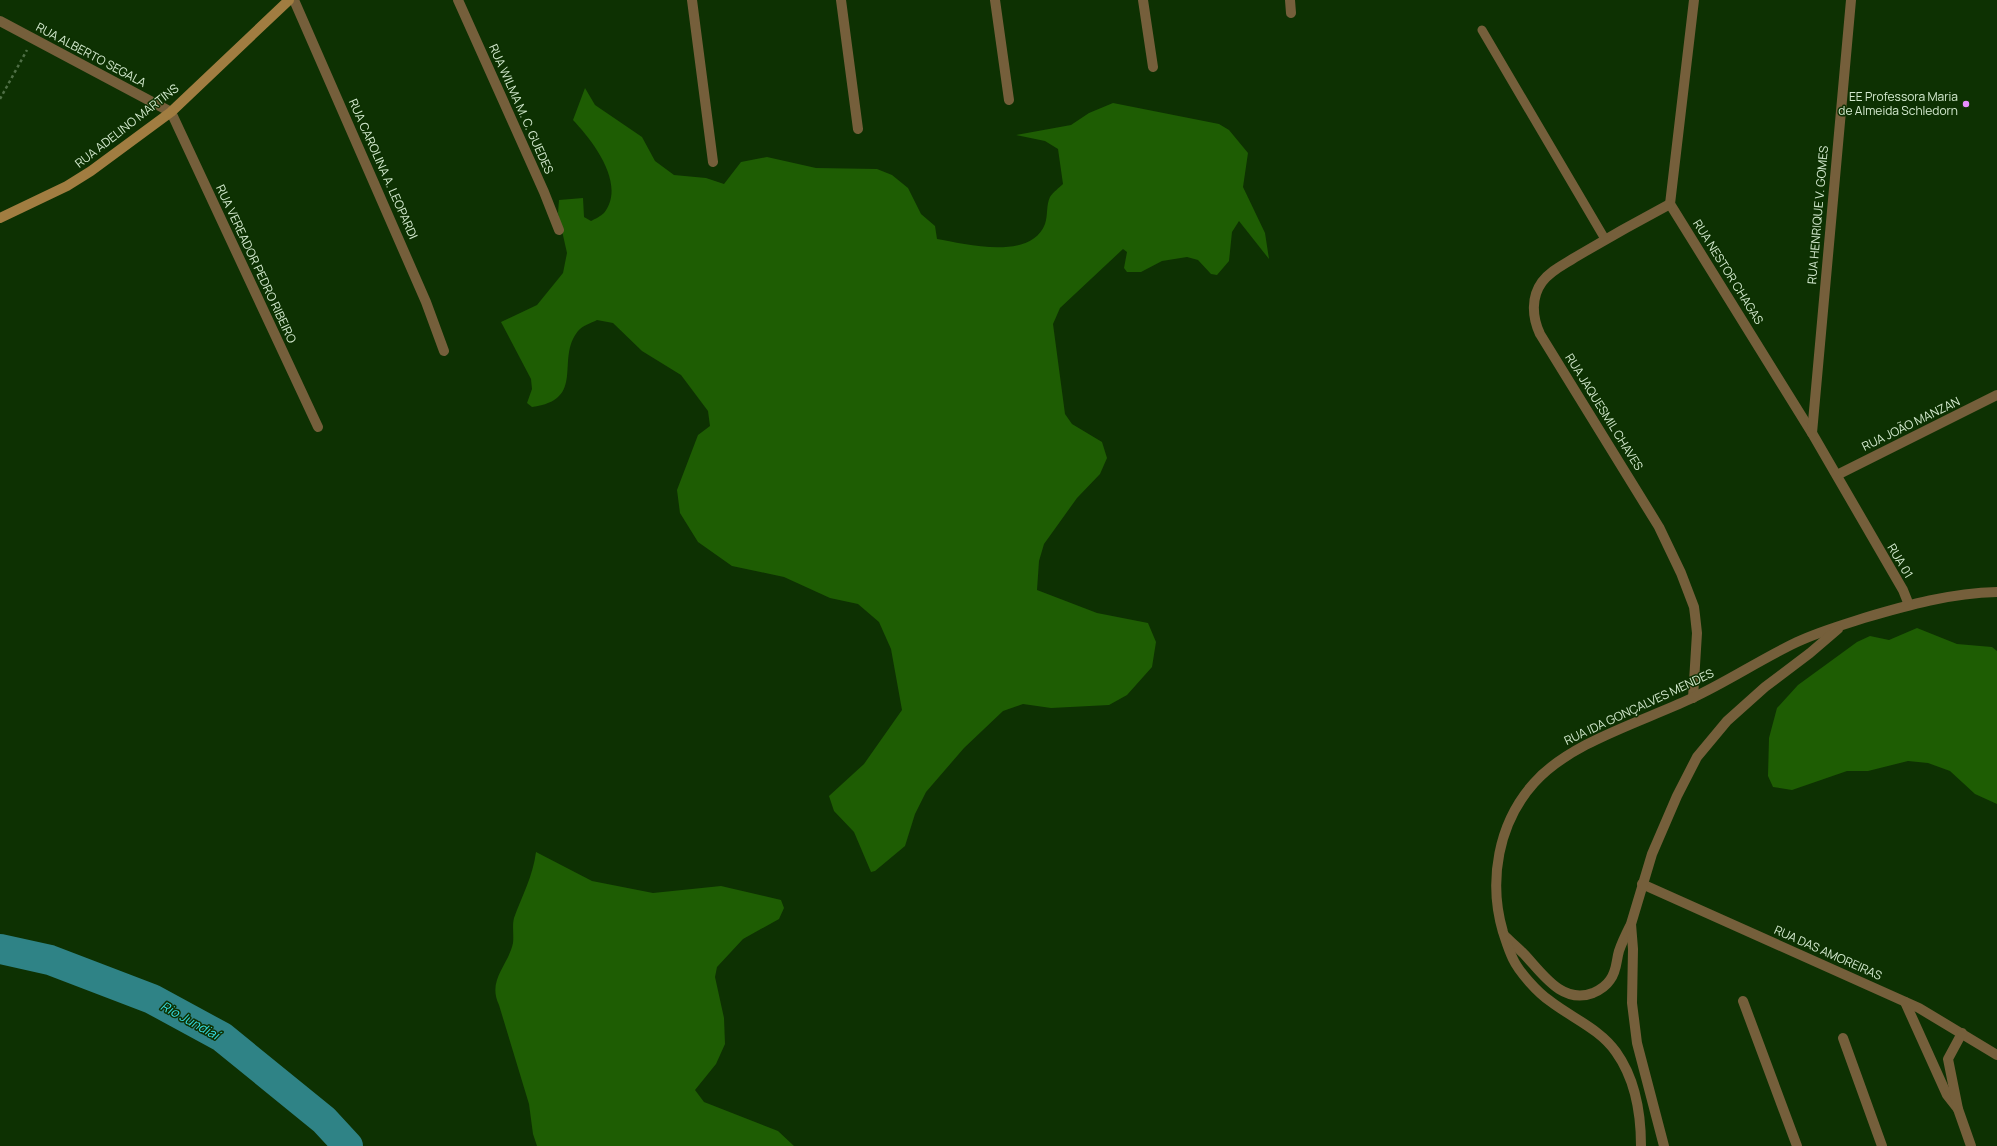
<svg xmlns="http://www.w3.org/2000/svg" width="1997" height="1146" viewBox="0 0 1997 1146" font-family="Manrope,sans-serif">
<rect width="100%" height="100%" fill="#0d3102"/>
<g fill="#1e5d03">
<path d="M585 88 595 105 642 137 655 161 674 175 706 178 724 184 741 162 767 157 816 168 877 169 892 175 908 188 921 214 935 226 937 239C965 244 1031 261 1045 224 1048 216 1046 205 1050 197 1053 192 1059 188 1063 184L1058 149 1045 141 1016 135 1071 125 1089 113 1113 103 1219 124 1229 130 1248 153 1243 187 1265 233 1269 259 1239 221 1232 232 1229 261 1217 275 1211 274 1198 260 1187 257 1162 261 1141 272H1127L1124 268 1127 252 1123 249 1060 308 1053 324 1065 414 1072 424 1102 442 1107 458 1100 474 1077 498 1044 544 1039 561 1037 590 1097 613 1148 623 1156 642 1152 667 1127 695 1109 705 1051 708 1023 704 1003 711 964 748 926 792 915 814 905 846 875 871 871 872 854 832 834 811 829 796 864 764 902 710 891 649 879 622 858 604 830 598 784 577 732 566 698 542 680 513 677 490 698 435 710 426 708 411 681 375 642 351 613 323 597 320C591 323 582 326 578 331 555 359 587 400 532 407L527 403 532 389 531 379 501 322 537 305 563 273 567 253 558 213 559 200 583 198 584 217 591 221C595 219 601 216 604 213 627 184 592 140 573 120Z"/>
<polygon points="1917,628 1957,644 1992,647 1997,651 1997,804 1975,794 1950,771 1928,763 1908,761 1868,771 1847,771 1792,790 1773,787 1768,776 1769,738 1777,708 1798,685 1857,642 1870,636 1889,640"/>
<path d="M536 852 592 881 653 893 721 886 781 900 784 908 779 919 743 939 717 967 715 977 724 1018 725 1044 716 1064 695 1090 704 1102 778 1131 794 1146H537L533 1134 529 1104 499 1005C487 980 508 966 513 943 514 935 512 926 514 918 522 896 533 876 536 852Z"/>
</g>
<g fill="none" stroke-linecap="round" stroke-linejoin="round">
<polyline stroke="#2f8386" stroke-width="30" points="0,949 50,960 152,999 222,1037 324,1120 348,1146"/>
<polyline stroke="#4f6f46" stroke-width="2.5" stroke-dasharray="3 3" stroke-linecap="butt" points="0,99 27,50"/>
<polyline stroke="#755f3b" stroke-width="9" points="1482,30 1605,239"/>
<g stroke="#755f3b" stroke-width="10">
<polyline points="294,0 426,302 444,351"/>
<polyline points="458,0 544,192 559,230"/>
<polyline points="692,0 713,162"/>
<polyline points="841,0 858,129"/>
<polyline points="995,0 1009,100"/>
<polyline points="1143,0 1153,67"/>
<polyline points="1290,0 1291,13"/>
<polyline points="1694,0 1670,204 1812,433 1903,590 1909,605"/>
<polyline points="0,21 171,112 318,427"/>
<path d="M1670 204C1638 221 1606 239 1574 258 1563 265 1550 271 1542 282 1531 297 1532 317 1540 334L1659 527 1681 573 1694 607 1695 615 1697 633 1693 698"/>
<polyline points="1812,433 1851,0"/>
<polyline points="1837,475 1997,395"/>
<polyline points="1642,884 1919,1008 1997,1055"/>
<path d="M1506 937C1512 943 1518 948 1524 954 1542 973 1562 1005 1593 993 1600 990 1606 986 1610 980 1617 971 1616 961 1619 951 1622 942 1626 934 1630 926"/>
<polyline points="1743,1001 1797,1146"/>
<polyline points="1905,1002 1947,1095 1958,1109"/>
<polyline points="1962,1033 1948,1059 1958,1109 1971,1146"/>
<polyline points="1843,1038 1882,1146"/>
<path d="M1641 1146C1641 1113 1636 1080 1616 1052 1600 1029 1572 1018 1550 1001 1538 993 1519 972 1513 959 1509 951 1506 941 1503 932 1488 881 1498 823 1534 783 1569 743 1641 722 1690 699 1727 682 1761 659 1797 642 1818 632 1842 625 1864 618 1908 605 1951 593 1997 592"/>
<polyline points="1664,1146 1637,1043 1632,1003 1633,949 1631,924 1652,854 1677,796 1697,757 1727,721 1765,687 1810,653 1838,629"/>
</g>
<polyline stroke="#a17d41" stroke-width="10" points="0,218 67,186 91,171 171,112 289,0"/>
</g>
<circle fill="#e88eff" stroke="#0d3102" stroke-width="1.5" cx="1966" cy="104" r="4"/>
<g text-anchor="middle" stroke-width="3" stroke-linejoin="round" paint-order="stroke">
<g font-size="12" fill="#d4eacf" stroke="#0d3102">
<text transform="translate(91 55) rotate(28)" y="4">RUA ALBERTO SEGALA</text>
<text transform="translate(521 109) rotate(66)" y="4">RUA WILMA M. C. GUEDES</text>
<text transform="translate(127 126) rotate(-38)" y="4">RUA ADELINO MARTINS</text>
<text transform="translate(383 169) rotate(66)" y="4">RUA CAROLINA A. LEOPARDI</text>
<text transform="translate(1818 215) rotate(-85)" y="4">RUA HENRIQUE V. GOMES</text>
<text transform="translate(256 264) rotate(65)" y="4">RUA VEREADOR PEDRO RIBEIRO</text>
<text transform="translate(1728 272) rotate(58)" y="4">RUA NESTOR CHAGAS</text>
<text transform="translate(1604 412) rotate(58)" y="4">RUA JAQUESMIL CHAVES</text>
<text transform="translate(1911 424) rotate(-26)" y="4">RUA JOÃO MANZAN</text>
<text transform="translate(1900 561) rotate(59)" y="4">RUA 01</text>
<text transform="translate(1639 707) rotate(-25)" y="4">RUA IDA GONÇALVES MENDES</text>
<text transform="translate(1828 953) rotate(24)" y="4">RUA DAS AMOREIRAS</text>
</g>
<g font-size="12" fill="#d4eacf" stroke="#0d3102" text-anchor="end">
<text x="1958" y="101">EE Professora Maria<tspan x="1958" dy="14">de Almeida Schledorn</tspan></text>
</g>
<g font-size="13" font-style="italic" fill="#35dde4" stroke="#0d3102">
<text transform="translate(190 1020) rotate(29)" y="5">Rio Jundiaí</text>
</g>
</g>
</svg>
